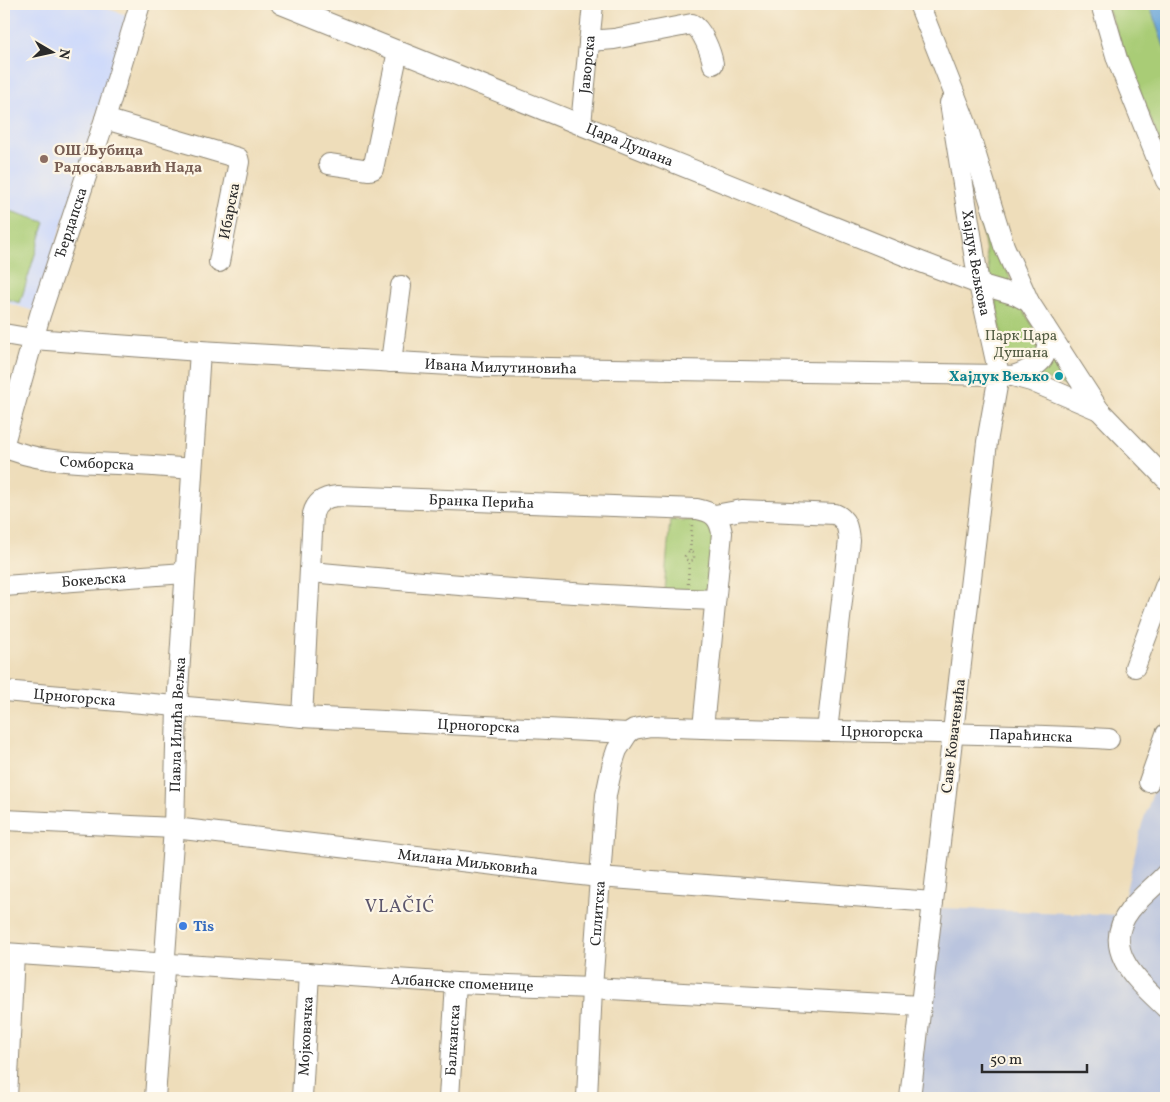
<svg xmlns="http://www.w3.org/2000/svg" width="1170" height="1102" viewBox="0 0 1170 1102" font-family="Vollkorn,serif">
<rect width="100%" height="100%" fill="#fcf5e5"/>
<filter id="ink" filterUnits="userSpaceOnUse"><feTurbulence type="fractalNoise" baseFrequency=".02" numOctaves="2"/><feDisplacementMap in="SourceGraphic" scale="10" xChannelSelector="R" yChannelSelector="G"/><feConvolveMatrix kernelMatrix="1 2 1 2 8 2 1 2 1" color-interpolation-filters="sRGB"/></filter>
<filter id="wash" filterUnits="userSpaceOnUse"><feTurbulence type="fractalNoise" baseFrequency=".0096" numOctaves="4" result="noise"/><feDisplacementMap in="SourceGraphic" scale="20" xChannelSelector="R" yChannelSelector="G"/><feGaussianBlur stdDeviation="1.12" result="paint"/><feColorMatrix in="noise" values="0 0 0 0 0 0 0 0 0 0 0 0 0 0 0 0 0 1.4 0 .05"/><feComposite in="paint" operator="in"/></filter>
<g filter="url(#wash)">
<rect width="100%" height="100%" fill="#eeddba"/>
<polygon fill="#cfdafa" points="4,4 92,4 130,16 34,311 4,302"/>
<polygon fill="#bac4de" points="1166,756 1166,1098 918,1098 938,908 1120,915 1142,824"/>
<g fill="#a9cc76" stroke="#6a7c50">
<polygon points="1106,4 1166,4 1166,158"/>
<polygon points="971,167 1013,287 991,280"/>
<polygon points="4,209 45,222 20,303 4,298"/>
<polygon points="995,294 1020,305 1037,333 1038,352 1024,364 1011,360 1004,352"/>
<polygon points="1057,358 1074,389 1038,376 1049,369"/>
<polygon points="670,520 708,521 714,525 710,585 705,592 664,591"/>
</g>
<polygon fill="#68a5d9" stroke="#4a6882" points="1149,4 1166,4 1166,52"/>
</g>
<g filter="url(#ink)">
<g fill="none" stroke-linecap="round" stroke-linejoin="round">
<defs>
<g id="minor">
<path id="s1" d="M281 4 921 262 979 284 1016 295 1029 302"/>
<polyline points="919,4 966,123 1004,246 1029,302 1099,410 1166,479"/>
<polyline points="1101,4 1117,59 1166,181"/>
<path d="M589 41 614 39 692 24C702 29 711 52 713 64"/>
<path id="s2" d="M950 103 979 284 999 375 1013 376 1031 381 1099 410"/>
<polyline points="105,119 238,158 239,162 219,262"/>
<path id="s3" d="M581 124 593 4"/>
<polyline points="329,164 369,170 373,169 398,51"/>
<path id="s4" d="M4 334 33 339 200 351 487 367 999 375 987 442 910 1098"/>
<polyline points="391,362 401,286"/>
<path d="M1013 376C1040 367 1053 357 1045 327"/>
<path id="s5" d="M4 443 40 315 105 119 140 4"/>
<path id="s6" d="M4 447C39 463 80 462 118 464 143 465 168 467 192 469"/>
<path d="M715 515 742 510 835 514C847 519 848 529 849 540L827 731"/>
<path d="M311 572C446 585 580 595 715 600"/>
<path id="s7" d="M4 586 185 573"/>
<polyline points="1135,667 1166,584"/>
<path id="s8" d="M4 691 302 717 628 733 634 729 651 726C804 733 956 730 1109 739"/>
<path id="s9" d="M302 717 313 514C316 502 325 497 337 496L697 509C713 512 719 517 722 533L703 728"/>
<polyline points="1149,782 1166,734"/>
<path id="s10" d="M4 820 174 828 599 877 933 902"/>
<path d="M1166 874C1155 886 1140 897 1130 910 1099 950 1139 982 1166 1008"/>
<path id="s11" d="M4 953 456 983 592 988 921 1006"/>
<polyline points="7,1098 14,954"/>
<path id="s12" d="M155 1098 174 828 177 706 200 351"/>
<path id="s13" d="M302 1098 309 973"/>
<path id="s14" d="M449 1098 456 983"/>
<path id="s15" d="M587 1098 592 988 606 795 613 762 617 750 628 733"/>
</g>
</defs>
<use href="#minor" stroke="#8c8472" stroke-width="22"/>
<g stroke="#8c8472" stroke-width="2.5" stroke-dasharray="1 4" stroke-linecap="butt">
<polyline points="690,551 692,525"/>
<polyline points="688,584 689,561 685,559 685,556 690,551 694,554 694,560 689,561"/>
</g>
<use href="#minor" stroke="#fff" stroke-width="20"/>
</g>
</g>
<circle fill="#8d6e63" stroke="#fcf5e5" stroke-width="2" cx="44" cy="159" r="5"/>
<circle fill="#0f9aa8" stroke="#fcf5e5" stroke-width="2" cx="1059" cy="376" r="5"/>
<circle fill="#3f7fe0" stroke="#fcf5e5" stroke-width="2" cx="183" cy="926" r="5"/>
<g text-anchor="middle" stroke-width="4.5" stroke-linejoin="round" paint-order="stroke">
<g font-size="15" fill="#2b2b2b" stroke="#fcf5e5">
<text dy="5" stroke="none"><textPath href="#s3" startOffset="60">Јаворска</textPath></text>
<text dy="5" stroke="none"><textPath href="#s1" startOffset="376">Цара Душана</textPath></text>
<text transform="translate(229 211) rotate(-79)" y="5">Ибарска</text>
<text dy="5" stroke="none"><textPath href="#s5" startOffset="230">Ђердапска</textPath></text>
<text dy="5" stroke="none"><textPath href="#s2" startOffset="162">Хајдук Вељкова</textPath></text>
<text dy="5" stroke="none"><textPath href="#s4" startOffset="498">Ивана Милутиновића</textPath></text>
<text dy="5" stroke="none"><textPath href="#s6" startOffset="95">Сомборска</textPath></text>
<text dy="5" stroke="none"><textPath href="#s9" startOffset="380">Бранка Перића</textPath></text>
<text dy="5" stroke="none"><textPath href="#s7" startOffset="90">Бокељска</textPath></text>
<text dy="5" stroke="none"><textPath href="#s8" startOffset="71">Црногорска</textPath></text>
<text dy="5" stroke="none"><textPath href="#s12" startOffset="374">Павла Илића Вељка</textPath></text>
<text dy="5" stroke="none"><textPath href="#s8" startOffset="476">Црногорска</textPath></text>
<text dy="5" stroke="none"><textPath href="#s8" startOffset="881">Црногорска</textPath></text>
<text transform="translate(953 736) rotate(-83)" y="5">Саве Ковачевића</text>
<text dy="5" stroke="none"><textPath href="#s8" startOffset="1030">Параћинска</textPath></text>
<text dy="5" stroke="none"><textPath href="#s10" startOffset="466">Милана Миљковића</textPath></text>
<text dy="5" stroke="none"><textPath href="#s15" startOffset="185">Сплитска</textPath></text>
<text dy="5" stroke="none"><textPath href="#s11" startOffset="459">Албанске споменице</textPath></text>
<text dy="5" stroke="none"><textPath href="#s13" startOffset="62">Мојковачка</textPath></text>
<text dy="5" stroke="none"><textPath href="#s14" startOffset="58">Балканска</textPath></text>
</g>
<g font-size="15" font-weight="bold" fill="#785e54" stroke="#fcf5e5" text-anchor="start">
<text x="54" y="155">ОШ Љубица<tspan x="54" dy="17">Радосављавић Нада</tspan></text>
</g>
<g font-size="15" fill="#515b42" stroke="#fcf5e5">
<text x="1021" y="340">Парк Цара<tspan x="1021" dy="17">Душана</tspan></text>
</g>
<g font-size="15" font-weight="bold" fill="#0d838f" stroke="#fcf5e5" text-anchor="end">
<text x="1049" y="381">Хајдук Вељко</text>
</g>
<g font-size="15" font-weight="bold" fill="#366cbe" stroke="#fcf5e5" text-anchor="start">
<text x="193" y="931">Tis</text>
</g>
<g font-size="18" letter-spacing="1" fill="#5b556c" stroke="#fcf5e5">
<text x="400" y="912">VLAČIĆ</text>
</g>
</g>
<rect width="1170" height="1102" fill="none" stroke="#fcf5e5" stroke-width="20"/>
<g transform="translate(52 52) rotate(99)" stroke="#fcf5e5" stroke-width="4" paint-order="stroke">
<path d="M0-4L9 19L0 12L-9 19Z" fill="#2b2b2b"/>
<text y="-8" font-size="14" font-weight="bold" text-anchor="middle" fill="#2b2b2b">N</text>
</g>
<path d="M982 1064v8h105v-8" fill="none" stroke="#2b2b2b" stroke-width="2.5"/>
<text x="990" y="1064" font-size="15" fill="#2b2b2b" stroke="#fcf5e5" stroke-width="4" paint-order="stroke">50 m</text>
</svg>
